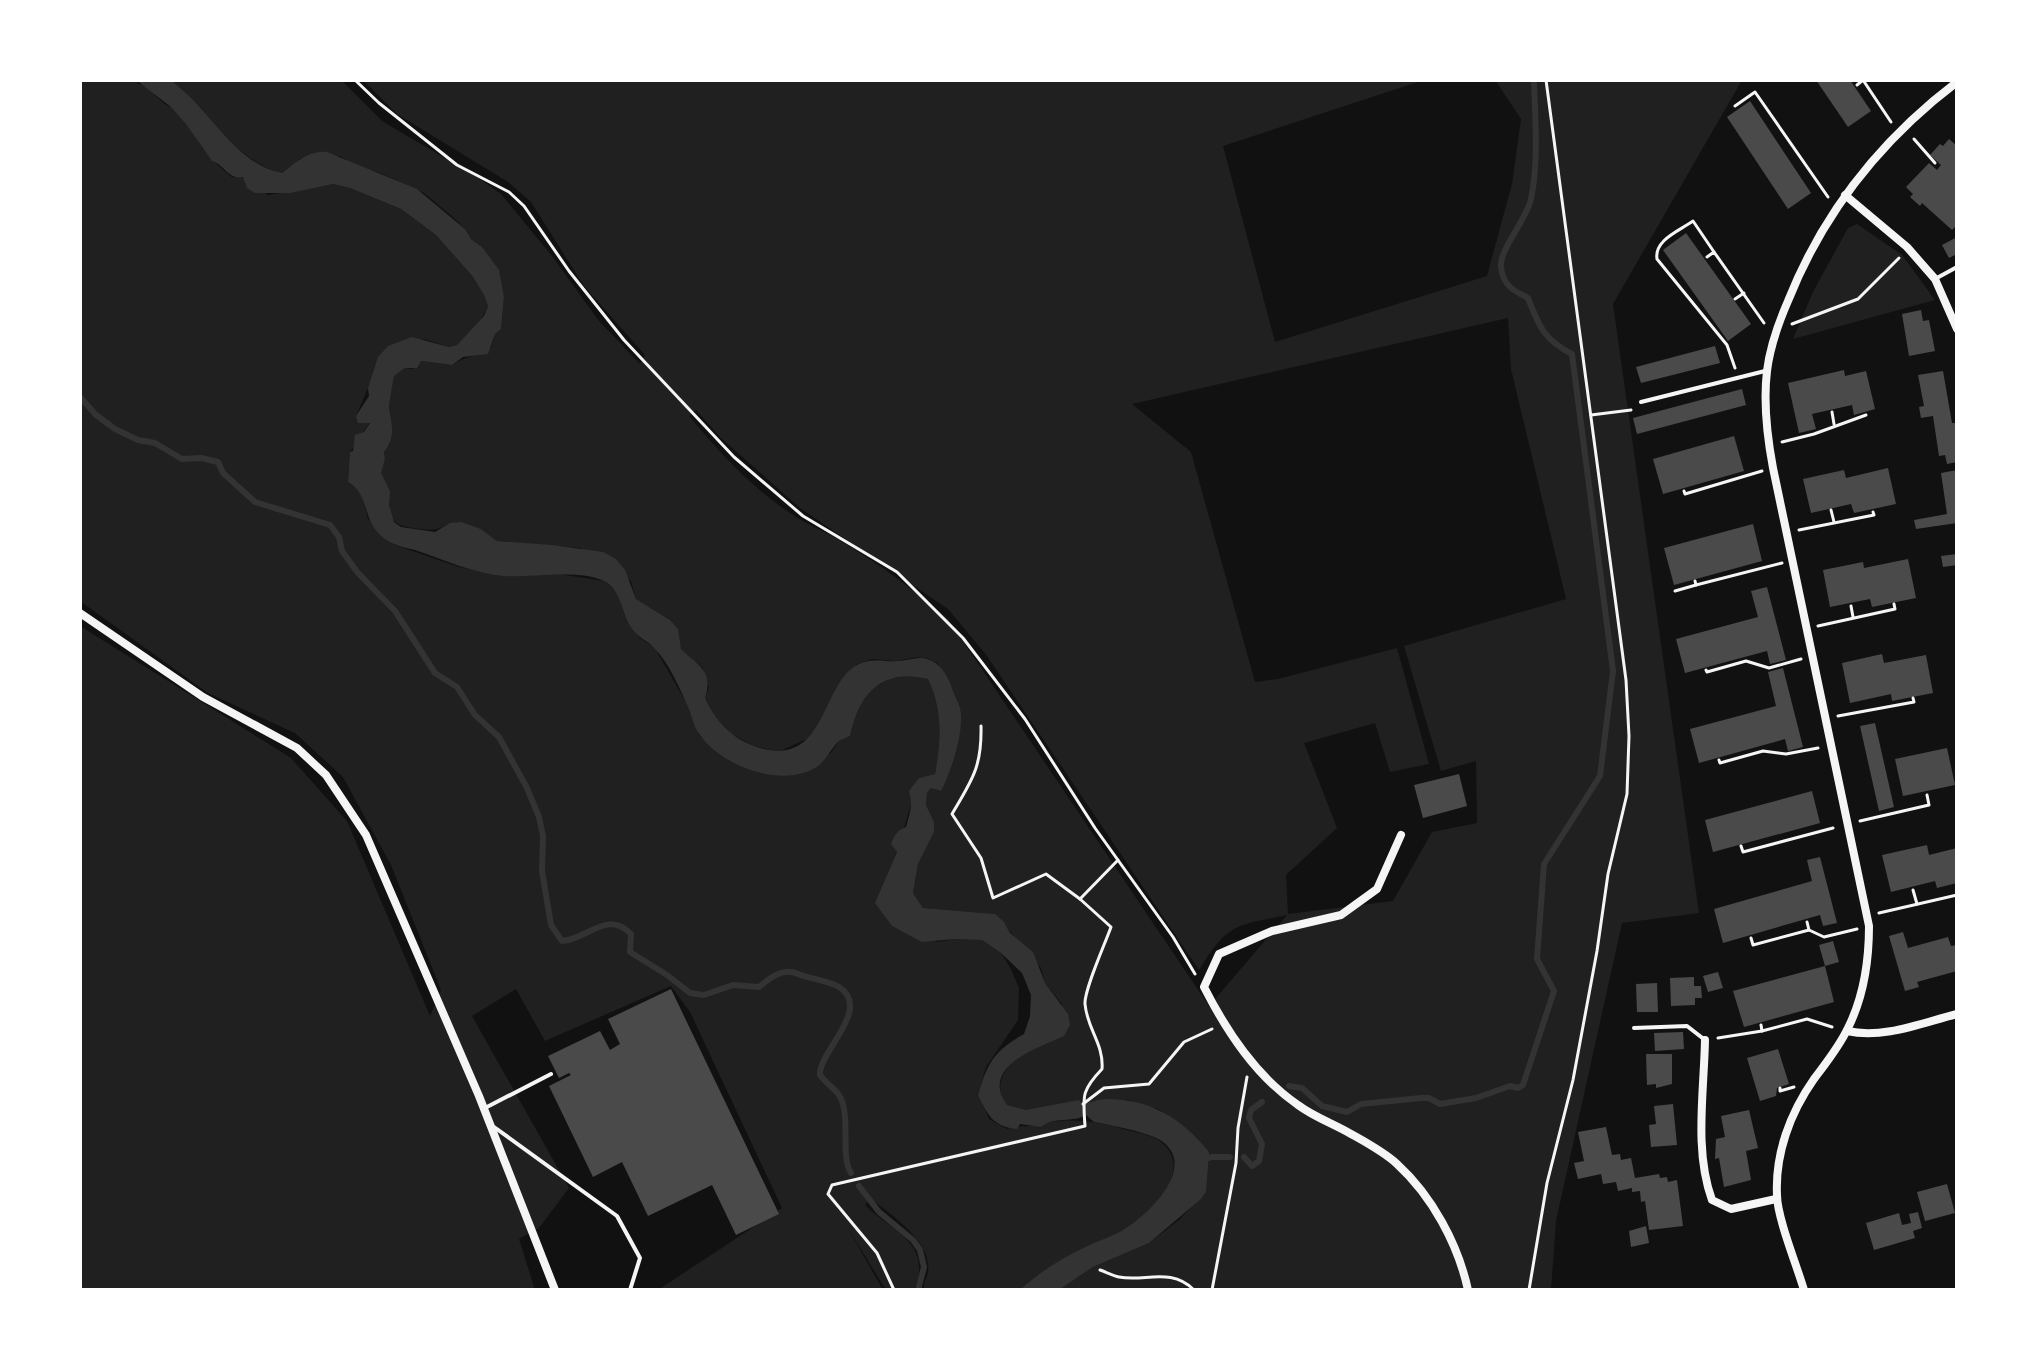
<svg xmlns="http://www.w3.org/2000/svg" width="2037" height="1370" viewBox="0 0 2037 1370" font-family="Manrope,sans-serif">
<rect width="100%" height="100%" fill="#111"/>
<g fill="#202020" fill-rule="evenodd">
<path d="M80 80H136L138 84C152 86 157 102 171 107L158 80H341L382 121 475 176 501 194 552 256 599 321 640 364 645 355 584 286 531 202 508 182 397 114 363 80H1424L1223 146 1275 342 1487 276 1512 184 1521 119 1495 80H1742L1613 304 1699 913 1622 923 1556 1221 1551 1290H1059L1093 1267 1149 1243 1179 1220 1206 1192 1199 1140 1158 1109 1128 1100 1104 1099 1092 1103 1026 1110 1006 1105C985 1074 1026 1046 1054 1040L1062 1004 1045 983 1041 968 995 914 923 908 913 893 918 864 934 832V822L926 805 927 793 931 788 940 791 956 747 959 708 948 677 937 663 929 659 917 657 896 661 872 659 857 664 836 690 815 733 807 739 782 750 773 751 752 745 728 732 714 718 705 698 709 687 702 667 681 649 670 620 636 599 631 581 580 548 497 541 481 529 450 523C435 532 430 530 413 528 375 523 400 499 380 474L385 459 384 452C396 438 392 424 389 408 388 403 393 382 394 375L405 368 412 369 421 361 452 365C465 356 477 357 491 348L495 334 501 329 504 297 482 247 471 239 465 229 453 217 424 193 380 173 358 167 340 156 301 158 282 173C255 167 235 145 215 128L198 141C207 155 216 164 228 174 236 181 232 175 241 177 249 179 260 190 268 195L333 184 350 188 401 209 436 235 473 277 484 295 488 306 479 324 457 345 449 347 424 339 374 368V374L356 416 363 423 370 422 350 452 348 482 356 488 363 498 368 519 395 545 459 567 503 576 558 574 605 581 617 592 631 628 640 638 655 648 688 706 699 735 719 754H830L839 741 850 736C859 693 881 669 928 679 943 711 941 740 935 774L919 778 897 851 876 903 892 926 937 942 955 939 982 940 1001 953 1011 969 1019 988 1018 1020 986 1067 978 1094 989 1119 1007 1129C1017 1125 1022 1127 1031 1126 1037 1126 1043 1122 1049 1122 1076 1118 1101 1122 1127 1130 1138 1133 1153 1135 1161 1142 1196 1170 1150 1214 1125 1229 1112 1238 1095 1242 1081 1249 1059 1260 1037 1274 1020 1290H924C923 1281 927 1279 928 1272 933 1242 889 1213 870 1198L865 1205C886 1227 922 1238 919 1272 919 1278 915 1284 915 1290H886L846 1225 883 1290H658L782 1208 690 1012 671 986 545 1041 516 989 472 1016 569 1188 539 1228 519 1239 535 1290H80V626L291 758 347 821 430 1016 441 990 391 865 343 777 295 733 208 693 80 601ZM1508 318 1511 369 1566 599 1404 646 1441 771 1476 761 1477 823 1432 832 1393 901 1288 914 1286 875 1337 828 1304 743 1375 723 1390 772 1429 764 1397 648 1278 679 1255 682 1191 452 1132 404ZM696 410 721 438 800 508 948 609 987 656 1199 970C1228 923 1235 926 1287 915L1209 1006 948 619C915 591 881 565 844 543 827 532 807 525 790 513 752 488 718 451 689 416Z"/>
<polygon points="1857,224 1902,255 1935,300 1793,339 1813,292 1848,228"/>
</g>
<path fill="#333" d="M136 80H171C177 86 184 91 190 97 218 125 242 165 282 173 296 162 309 150 327 152L417 189 465 229 471 239 482 247 499 270 504 297 501 329 495 334 488 354 463 357 452 365 421 361 417 368H405L394 376C393 382 389 403 389 408 392 424 396 438 384 452L385 459 381 473 390 491 389 505 394 522 401 527 435 532 450 523 461 522 481 529 497 541 552 545 603 552 616 559 625 570 636 599 670 620 678 629 681 649C698 665 714 671 705 698 716 722 731 738 757 747 829 770 819 680 861 663 874 658 884 662 897 661 908 661 917 656 927 659 939 662 947 674 951 685 953 693 958 701 960 708 965 730 951 772 941 791L931 788 927 793 926 805 934 822V832L918 864 913 893 923 908 995 914 1004 922 1010 933 1033 952 1045 983 1068 1014 1070 1025 1064 1036C1038 1048 979 1066 1007 1105L1026 1110 1079 1100 1082 1104C1090 1103 1098 1099 1106 1099 1149 1098 1183 1119 1209 1152L1206 1192 1201 1199 1149 1243 1093 1267 1059 1290H1020C1037 1274 1060 1259 1081 1249 1096 1241 1113 1237 1126 1228 1150 1213 1199 1165 1160 1140 1147 1132 1110 1125 1094 1122L1086 1115C1074 1123 1053 1116 1041 1127L1020 1124 1017 1129C993 1127 987 1114 978 1095 987 1063 995 1050 1024 1034L1030 1016 1031 995 1022 973 1001 953 982 940 955 939 922 942 892 926 875 903 897 852 891 844C894 836 897 830 906 827 910 813 913 805 909 791L919 778 935 774C941 740 943 711 928 679 882 668 859 693 850 736 847 738 842 739 839 741 830 749 826 762 815 768 781 788 721 766 700 735 694 728 692 716 688 707 680 689 669 663 655 649 649 641 638 638 632 629 622 615 622 592 606 582 582 568 530 578 503 576 473 573 444 560 415 550 408 548 399 547 392 543 359 527 373 496 348 482L350 452 353 451 355 435 364 432 370 423H358L356 416 369 396 368 388 378 357 388 346 412 337 449 347 457 345 484 316 488 306 484 295 473 277 436 235 401 209 350 188 333 184 290 193H255L247 188 243 177C228 180 225 165 212 161L186 124 171 107Z"/>
<g fill="none" stroke-linecap="round" stroke-linejoin="round">
<g stroke="#333" stroke-width="6">
<path d="M80 397 96 415 115 429 138 440 155 443 182 459 201 458 218 462 223 473 255 502 330 525 339 537 342 551 358 573 395 611 435 673 457 687 475 715 499 737 527 788 539 817 543 836 542 871 551 925 562 941C587 940 607 909 631 934L630 952 667 975 690 993 704 995 733 985 759 987C770 978 783 967 798 974 810 979 827 980 839 987 873 1009 818 1052 820 1075 828 1086 840 1091 843 1104 849 1124 841 1158 851 1173"/>
<path d="M1289 1086 1302 1088 1322 1106 1347 1112 1361 1104 1421 1098H1429L1440 1104 1476 1098 1510 1086 1518 1088 1523 1085 1554 991 1537 959 1544 864 1600 776 1613 671 1572 354C1544 340 1539 326 1528 298 1512 290 1503 285 1501 267 1499 250 1527 219 1531 199 1539 160 1535 119 1534 80"/>
<polyline points="1244,1157 1252,1166 1259,1161 1262,1144 1249,1118 1251,1110 1262,1102"/>
<polyline points="1203,1160 1212,1157 1230,1157"/>
<polyline points="859,1186 879,1212 913,1240 920,1250 924,1267 918,1290"/>
</g>
</g>
<g fill="#4a4a4a">
<polygon points="1816,80 1850,80 1871,111 1848,127"/>
<polygon points="1750,101 1811,193 1788,209 1727,117"/>
<polygon points="1949,139 1957,146 1957,225 1952,230 1922,203 1920,206 1910,197 1913,194 1906,187 1929,163 1937,170 1941,165 1930,155 1940,144 1943,146"/>
<polygon points="1686,233 1751,324 1728,341 1663,250"/>
<polygon points="1957,237 1957,254 1949,258 1942,245"/>
<polygon points="1921,310 1923,321 1929,320 1935,351 1909,356 1902,314"/>
<polygon points="1715,346 1720,363 1641,383 1636,367"/>
<polygon points="1844,370 1845,376 1866,371 1875,409 1854,415 1852,405 1812,414 1816,429 1799,433 1788,383"/>
<polygon points="1943,371 1952,423 1957,423 1957,462 1947,464 1945,455 1939,456 1933,416 1921,418 1919,407 1924,406 1918,375"/>
<polygon points="1742,389 1746,405 1637,434 1633,418"/>
<polygon points="1734,436 1744,471 1663,494 1653,459"/>
<polygon points="1888,468 1896,504 1854,513 1851,504 1811,513 1803,479 1844,470 1846,478"/>
<polygon points="1957,470 1957,523 1916,529 1914,520 1947,514 1941,473"/>
<polygon points="1753,524 1762,561 1674,585 1664,548"/>
<polygon points="1957,554 1957,565 1943,567 1941,556"/>
<polygon points="1908,559 1916,598 1872,607 1870,599 1830,607 1823,570 1863,562 1864,568"/>
<polygon points="1767,587 1786,660 1770,664 1767,651 1685,673 1676,639 1758,617 1751,591"/>
<polygon points="1882,654 1884,663 1926,655 1933,693 1892,701 1891,694 1850,703 1842,663"/>
<polygon points="1783,668 1803,747 1788,751 1785,739 1699,763 1690,729 1776,706 1768,672"/>
<polygon points="1875,723 1894,807 1879,811 1860,726"/>
<polygon points="1947,748 1955,785 1903,796 1895,759"/>
<polygon points="1459,774 1467,806 1423,818 1414,785"/>
<polygon points="1812,791 1820,823 1713,852 1705,820"/>
<polygon points="1927,845 1929,855 1957,848 1957,883 1937,888 1935,881 1891,892 1882,855"/>
<polygon points="1820,857 1837,923 1823,926 1820,915 1723,943 1714,909 1812,881 1807,860"/>
<polygon points="1903,932 1908,948 1948,937 1951,946 1957,945 1957,971 1917,982 1919,987 1905,991 1889,936"/>
<polygon points="1833,941 1839,962 1825,966 1819,945"/>
<polygon points="1825,966 1834,1002 1744,1027 1733,991"/>
<polygon points="1718,972 1723,988 1708,992 1703,976"/>
<polygon points="1694,977 1694,986 1701,986 1702,998 1695,998 1695,1005 1671,1006 1670,978"/>
<polygon points="1657,983 1658,1012 1637,1012 1636,984"/>
<polygon points="671,989 779,1214 736,1235 712,1185 648,1216 622,1162 593,1177 549,1086 571,1075 569,1073 559,1078 548,1056 600,1031 610,1050 620,1044 608,1019"/>
<polygon points="1683,1032 1684,1049 1655,1051 1654,1033"/>
<polygon points="1778,1049 1789,1084 1777,1088 1776,1096 1760,1101 1747,1058"/>
<polygon points="1646,1054 1672,1054 1672,1084 1656,1088 1656,1084 1647,1085"/>
<polygon points="1673,1104 1677,1145 1651,1147 1649,1125 1656,1124 1654,1106"/>
<polygon points="1749,1110 1758,1148 1746,1151 1751,1180 1724,1187 1719,1158 1715,1159 1716,1139 1725,1137 1721,1116"/>
<polygon points="1606,1127 1612,1155 1620,1154 1621,1160 1631,1158 1635,1178 1659,1174 1660,1178 1667,1177 1668,1182 1677,1180 1683,1226 1649,1230 1645,1201 1641,1202 1640,1191 1632,1192 1632,1188 1618,1191 1616,1182 1603,1184 1601,1174 1578,1179 1574,1163 1584,1161 1578,1132"/>
<polygon points="1947,1184 1955,1213 1925,1221 1917,1192"/>
<polygon points="1918,1212 1922,1228 1913,1231 1915,1238 1874,1250 1866,1223 1899,1213 1902,1225 1911,1223 1909,1214"/>
<polygon points="1646,1226 1649,1243 1631,1247 1629,1231"/>
</g>
<g fill="none" stroke-linecap="round" stroke-linejoin="round">
<g stroke="#f5f5f5" stroke-width="3">
<polyline points="355,80 379,103 457,165 509,192 524,206 569,271 624,340 734,457 803,516 897,572 963,638 1025,719 1095,828 1173,937 1195,974"/>
<polyline points="1857,85 1863,80 1891,122"/>
<polyline points="1735,106 1755,92 1828,197"/>
<polyline points="1914,139 1935,163"/>
<path d="M1714 252 1693 221C1679 231 1654 240 1657 259L1727 345 1735 368"/>
<polyline points="1707,257 1714,252 1764,323"/>
<polyline points="1735,299 1744,293"/>
<polyline points="1792,324 1858,299 1899,258"/>
<polyline points="1832,412 1834,424"/>
<polyline points="1591,415 1631,410"/>
<polyline points="1782,442 1814,434 1866,415"/>
<polyline points="1684,491 1685,494 1762,471"/>
<polyline points="1831,510 1834,522"/>
<polyline points="1799,530 1874,515 1873,512"/>
<polyline points="1695,581 1696,585 1782,563"/>
<polyline points="1675,591 1696,585"/>
<polyline points="1851,606 1853,617"/>
<polyline points="1818,626 1895,609 1894,604"/>
<polyline points="1706,670 1707,672 1746,661 1769,668 1801,659"/>
<polyline points="1838,716 1914,702 1913,698"/>
<polyline points="1719,760 1720,763 1763,751 1786,754 1818,748"/>
<polyline points="1860,821 1929,805 1927,795"/>
<polyline points="1741,846 1743,852 1833,828"/>
<polyline points="1913,890 1917,904"/>
<polyline points="1080,899 1118,860"/>
<polyline points="1879,913 1957,895"/>
<polyline points="1807,922 1809,930"/>
<polyline points="1751,938 1753,945 1809,930 1824,937 1857,929"/>
<polyline points="1761,1025 1762,1031 1807,1019 1832,1027"/>
<polyline points="1718,1038 1762,1031"/>
<polyline points="1780,1088 1780,1091 1794,1087"/>
<polyline points="1083,1104 1104,1088 1149,1084 1184,1042 1212,1029"/>
<path d="M1100 1270C1106 1272 1113 1276 1119 1277 1145 1282 1171 1267 1194 1290"/>
<path d="M894 1290 877 1253 828 1194 832 1185 1085 1126C1083 1096 1081 1091 1102 1069 1104 1044 1087 1029 1085 1004 1084 990 1105 944 1111 927L1080 899 1046 874 993 898 981 858 952 814C972 780 982 767 981 726"/>
<polyline points="1212,1290 1236,1163 1238,1128 1247,1077"/>
<polyline points="1529,1290 1547,1183 1573,1080 1597,951 1608,874 1627,794 1629,736 1626,680 1546,80"/>
</g>
<g stroke="#f5f5f5" stroke-width="4">
<polyline points="1935,279 1957,267"/>
<polyline points="1641,402 1765,371"/>
<polyline points="1634,1028 1687,1026 1705,1040"/>
<polyline points="485,1108 551,1074"/>
<polyline points="494,1127 617,1216 640,1258 630,1290"/>
</g>
<g stroke="#f5f5f5" stroke-width="8">
<polyline points="1845,195 1907,247 1935,279 1957,329"/>
<polyline points="80,613 203,697 297,748 326,775 366,835 479,1096 555,1290"/>
<path d="M1401 835 1377 889 1341 915 1272 931 1219 954 1204 987C1227 1032 1256 1076 1298 1105 1314 1117 1334 1124 1351 1134 1367 1143 1384 1152 1397 1164 1432 1196 1458 1244 1468 1290"/>
<path d="M1847 1031C1884 1039 1921 1023 1957 1014"/>
<path d="M1705 1040C1704 1092 1694 1151 1712 1200L1731 1209 1776 1199"/>
<path d="M1804 1290C1797 1266 1777 1217 1777 1195 1775 1154 1790 1113 1814 1079 1826 1063 1839 1047 1848 1028 1864 996 1869 962 1869 926L1773 468C1767 436 1763 404 1767 371 1770 346 1778 324 1788 301 1823 213 1882 139 1957 82"/>
</g>
</g>
<rect width="2037" height="1370" fill="none" stroke="#ffffff" stroke-width="164"/>
</svg>
